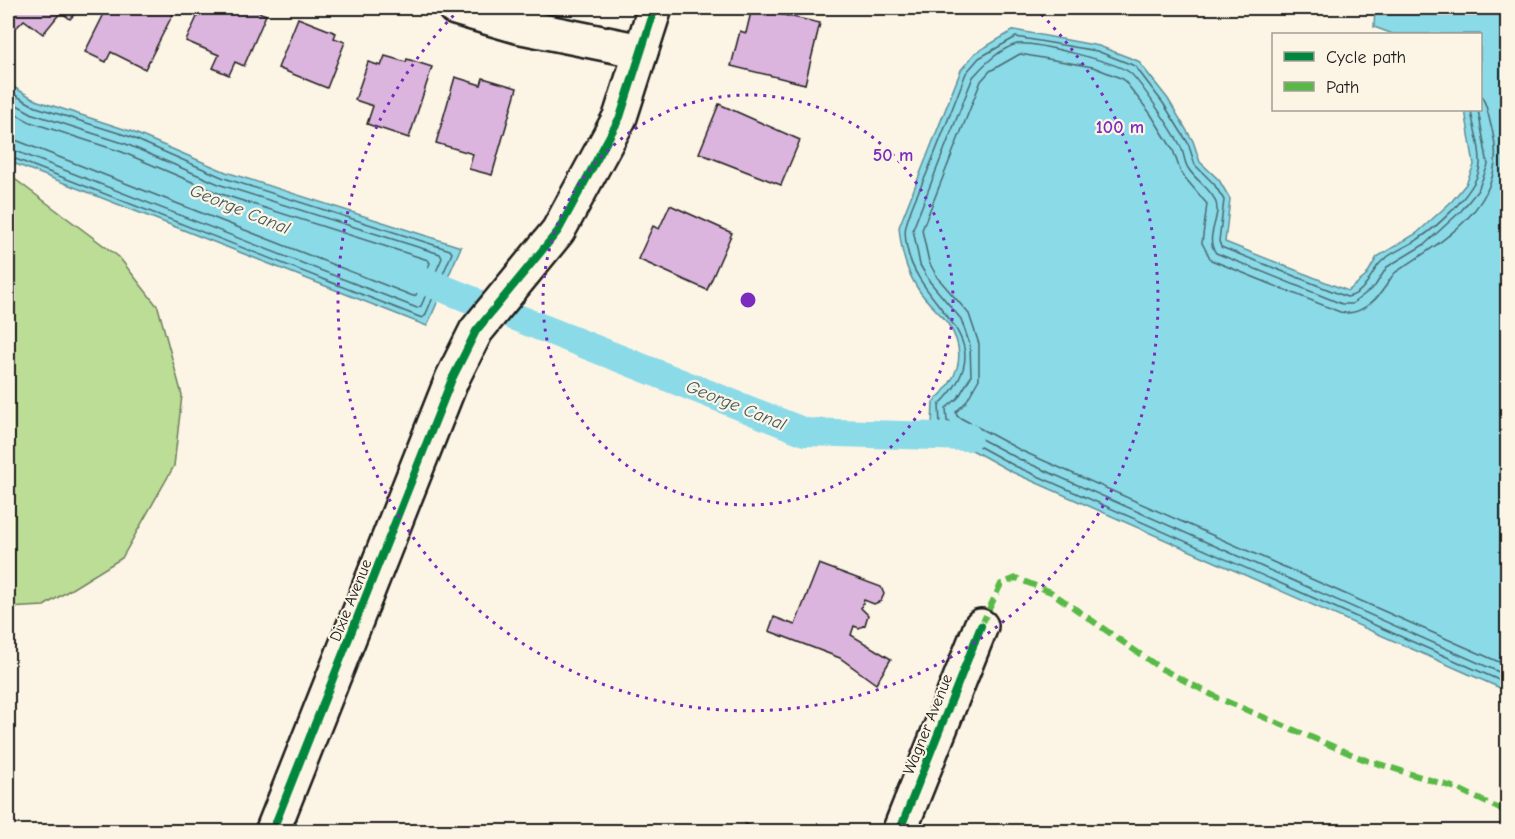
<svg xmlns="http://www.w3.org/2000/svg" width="1515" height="839" viewBox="0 0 1515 839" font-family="'Comic Neue',sans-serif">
<rect width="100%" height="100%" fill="#fcf5e5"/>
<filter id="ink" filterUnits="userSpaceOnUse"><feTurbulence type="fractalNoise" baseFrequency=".0167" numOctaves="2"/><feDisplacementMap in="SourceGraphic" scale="12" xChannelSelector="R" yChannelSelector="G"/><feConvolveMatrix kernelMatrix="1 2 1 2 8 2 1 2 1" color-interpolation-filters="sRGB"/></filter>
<g filter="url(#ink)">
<polygon fill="#bbdd96" stroke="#6c7c59" stroke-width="1.5" points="8,174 119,257 158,307 182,395 174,466 122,558 44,606 8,608"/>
<g fill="#8bdae8" stroke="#5f8e96" stroke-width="1.5">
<path d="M1375 8H1507V691L1012 472 932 428 933 402C957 381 969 354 948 324 939 311 926 302 918 289 905 269 901 249 899 227L961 70 975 53 1014 30 1099 46 1138 61 1168 99 1193 141 1200 162 1219 180 1230 199 1225 242 1348 291 1366 276 1377 257 1417 233 1452 201 1466 184 1474 165 1465 110H1480V34H1393L1374 27Z"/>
<polygon points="8,84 38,101 130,131 226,172 461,247 427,326 8,161"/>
</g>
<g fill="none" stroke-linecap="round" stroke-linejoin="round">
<g stroke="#48686e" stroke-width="1.5">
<polyline points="8,91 36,107 128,136 224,178 450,250 452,253 425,316 422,318 8,156"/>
<path d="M1480 94C1488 104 1488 117 1492 129 1511 201 1448 238 1396 272 1391 276 1389 282 1385 287 1376 301 1358 317 1340 312L1211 260 1202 243 1207 204 1181 173 1173 150 1150 113 1123 79 1093 67 1020 54 990 71 981 81 922 230 929 262 937 277 969 314 979 344V379L966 402 956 412 957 416 1022 451 1508 666"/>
<polyline points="8,100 33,114 126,144 221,185 440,254 442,258 421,306 417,308 8,148"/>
<polyline points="8,110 30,122 122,152 218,193 428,260 430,263 416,295 413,296 18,141 8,139"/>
<path d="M1471 110C1473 128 1481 145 1480 164 1479 190 1437 227 1417 240 1406 247 1390 253 1381 262 1370 273 1366 294 1347 297L1221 247 1219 241 1224 200 1214 184 1195 165 1188 143 1163 103 1135 66 1097 51 1016 37 979 58 966 73C953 107 940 141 926 175 919 191 910 208 906 226 904 232 906 242 907 248 919 311 1008 337 939 405L940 425 1015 466 1508 684"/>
<path d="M1478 110 1488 165 1478 190 1461 211 1425 244 1387 267 1375 286 1352 304H1342L1216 253C1203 237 1223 217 1215 200 1209 187 1195 180 1188 168 1184 162 1184 153 1181 147 1175 134 1138 78 1129 72 1115 62 1032 41 1017 44 1001 48 983 65 973 77L913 229 920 265 930 282 961 319 970 345 971 376 958 398 946 408 947 421 1019 459 1508 676"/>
</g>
<g stroke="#8bdae8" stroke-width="28">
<polyline points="407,274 472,300"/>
<polyline points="515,317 805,432 968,437"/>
</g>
</g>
<g fill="#dcb5de" stroke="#1c1c1c" stroke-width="1.5">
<polygon points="8,8 80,8 70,19 61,12 43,34 24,20 16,28 8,22"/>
<polygon points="107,8 176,8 145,69 111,52 106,62 85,52"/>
<polygon points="201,8 215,10 216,8 248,8 266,15 244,66 235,62 229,75 213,68 219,55 186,41"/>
<polygon points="752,8 820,23 805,84 731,66 740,31 746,33"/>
<polygon points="298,18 336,33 334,38 345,42 327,88 278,68"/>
<polygon points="385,56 406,62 407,59 432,67 409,138 367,124 373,106 355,100 368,62 381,66"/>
<polygon points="455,77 481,85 483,78 517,88 492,175 469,169 473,154 436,143"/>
<polygon points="719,104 800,140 781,185 699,153"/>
<polygon points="670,205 732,233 707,290 638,259 653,226 659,229"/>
<polygon points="819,564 881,587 884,594 881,601 874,604 864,600 861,608 868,615 865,625 859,628 854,626 851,635 891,659 876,684 840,658 769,631 774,617 795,625"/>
<polygon points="745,824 765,832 742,832"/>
</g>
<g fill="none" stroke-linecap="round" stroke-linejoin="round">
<defs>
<g id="minor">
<polyline points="455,8 517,26 641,51"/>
<polyline points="272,832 452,379 476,331 558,231 620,117 655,8"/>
<polyline points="899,832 981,626"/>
</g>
</defs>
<use href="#minor" stroke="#1c1c1c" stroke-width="38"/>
<use href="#minor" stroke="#fcf5e5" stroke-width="33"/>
<polyline stroke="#58b947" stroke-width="6" stroke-dasharray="12 6" stroke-linecap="butt" points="981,626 1001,584 1016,578 1051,592 1160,668 1218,698 1363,759 1456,788 1508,813"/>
<defs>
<g id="cycleway">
<polyline points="272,832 452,379 476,331 558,231 620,117 655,8"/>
<polyline points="899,832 981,626"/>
</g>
</defs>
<use href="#cycleway" stroke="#fcf5e5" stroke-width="11"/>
<use href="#cycleway" stroke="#00873e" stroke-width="8"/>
</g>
</g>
<g fill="none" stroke="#7b2cbf" stroke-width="3" stroke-dasharray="3 6">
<circle cx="748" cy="300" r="205"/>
<path d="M1035 8A410 410 0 1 1 461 8"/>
</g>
<g text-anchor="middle" stroke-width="4.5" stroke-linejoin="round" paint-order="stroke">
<g font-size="16" fill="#1c1c1c" stroke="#fcf5e5">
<text transform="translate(350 600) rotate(-68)" y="6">Dixie Avenue</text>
<text transform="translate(927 724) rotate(-68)" y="6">Wagner Avenue</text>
</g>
<g font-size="18" font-style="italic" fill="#3d5559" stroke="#fcf5e5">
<text transform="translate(240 209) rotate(22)" y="6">George Canal</text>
<text transform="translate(736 405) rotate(22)" y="6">George Canal</text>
</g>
</g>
<circle cx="748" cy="300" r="9" fill="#7b2cbf" stroke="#fcf5e5" stroke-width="3"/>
<g font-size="18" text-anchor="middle" font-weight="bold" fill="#7b2cbf" stroke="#fcf5e5" stroke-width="4.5" stroke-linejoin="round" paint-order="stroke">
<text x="1120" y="133">100 m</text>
<text x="893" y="161">50 m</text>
</g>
<rect width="1515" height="839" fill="none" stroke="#fcf5e5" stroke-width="30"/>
<rect x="15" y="15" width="1485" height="809" fill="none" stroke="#1c1c1c" stroke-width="2" filter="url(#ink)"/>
<rect x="1272" y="33" width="210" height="78" fill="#fcf5e5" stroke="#a29e95" stroke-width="1.5"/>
<rect x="1284" y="52" width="30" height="9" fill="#00873e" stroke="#a29e95" stroke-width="1.5"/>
<text x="1326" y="63" font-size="18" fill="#1c1c1c">Cycle path</text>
<rect x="1284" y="82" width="30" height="9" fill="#58b947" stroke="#a29e95" stroke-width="1.5"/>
<text x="1326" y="93" font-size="18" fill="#1c1c1c">Path</text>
</svg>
